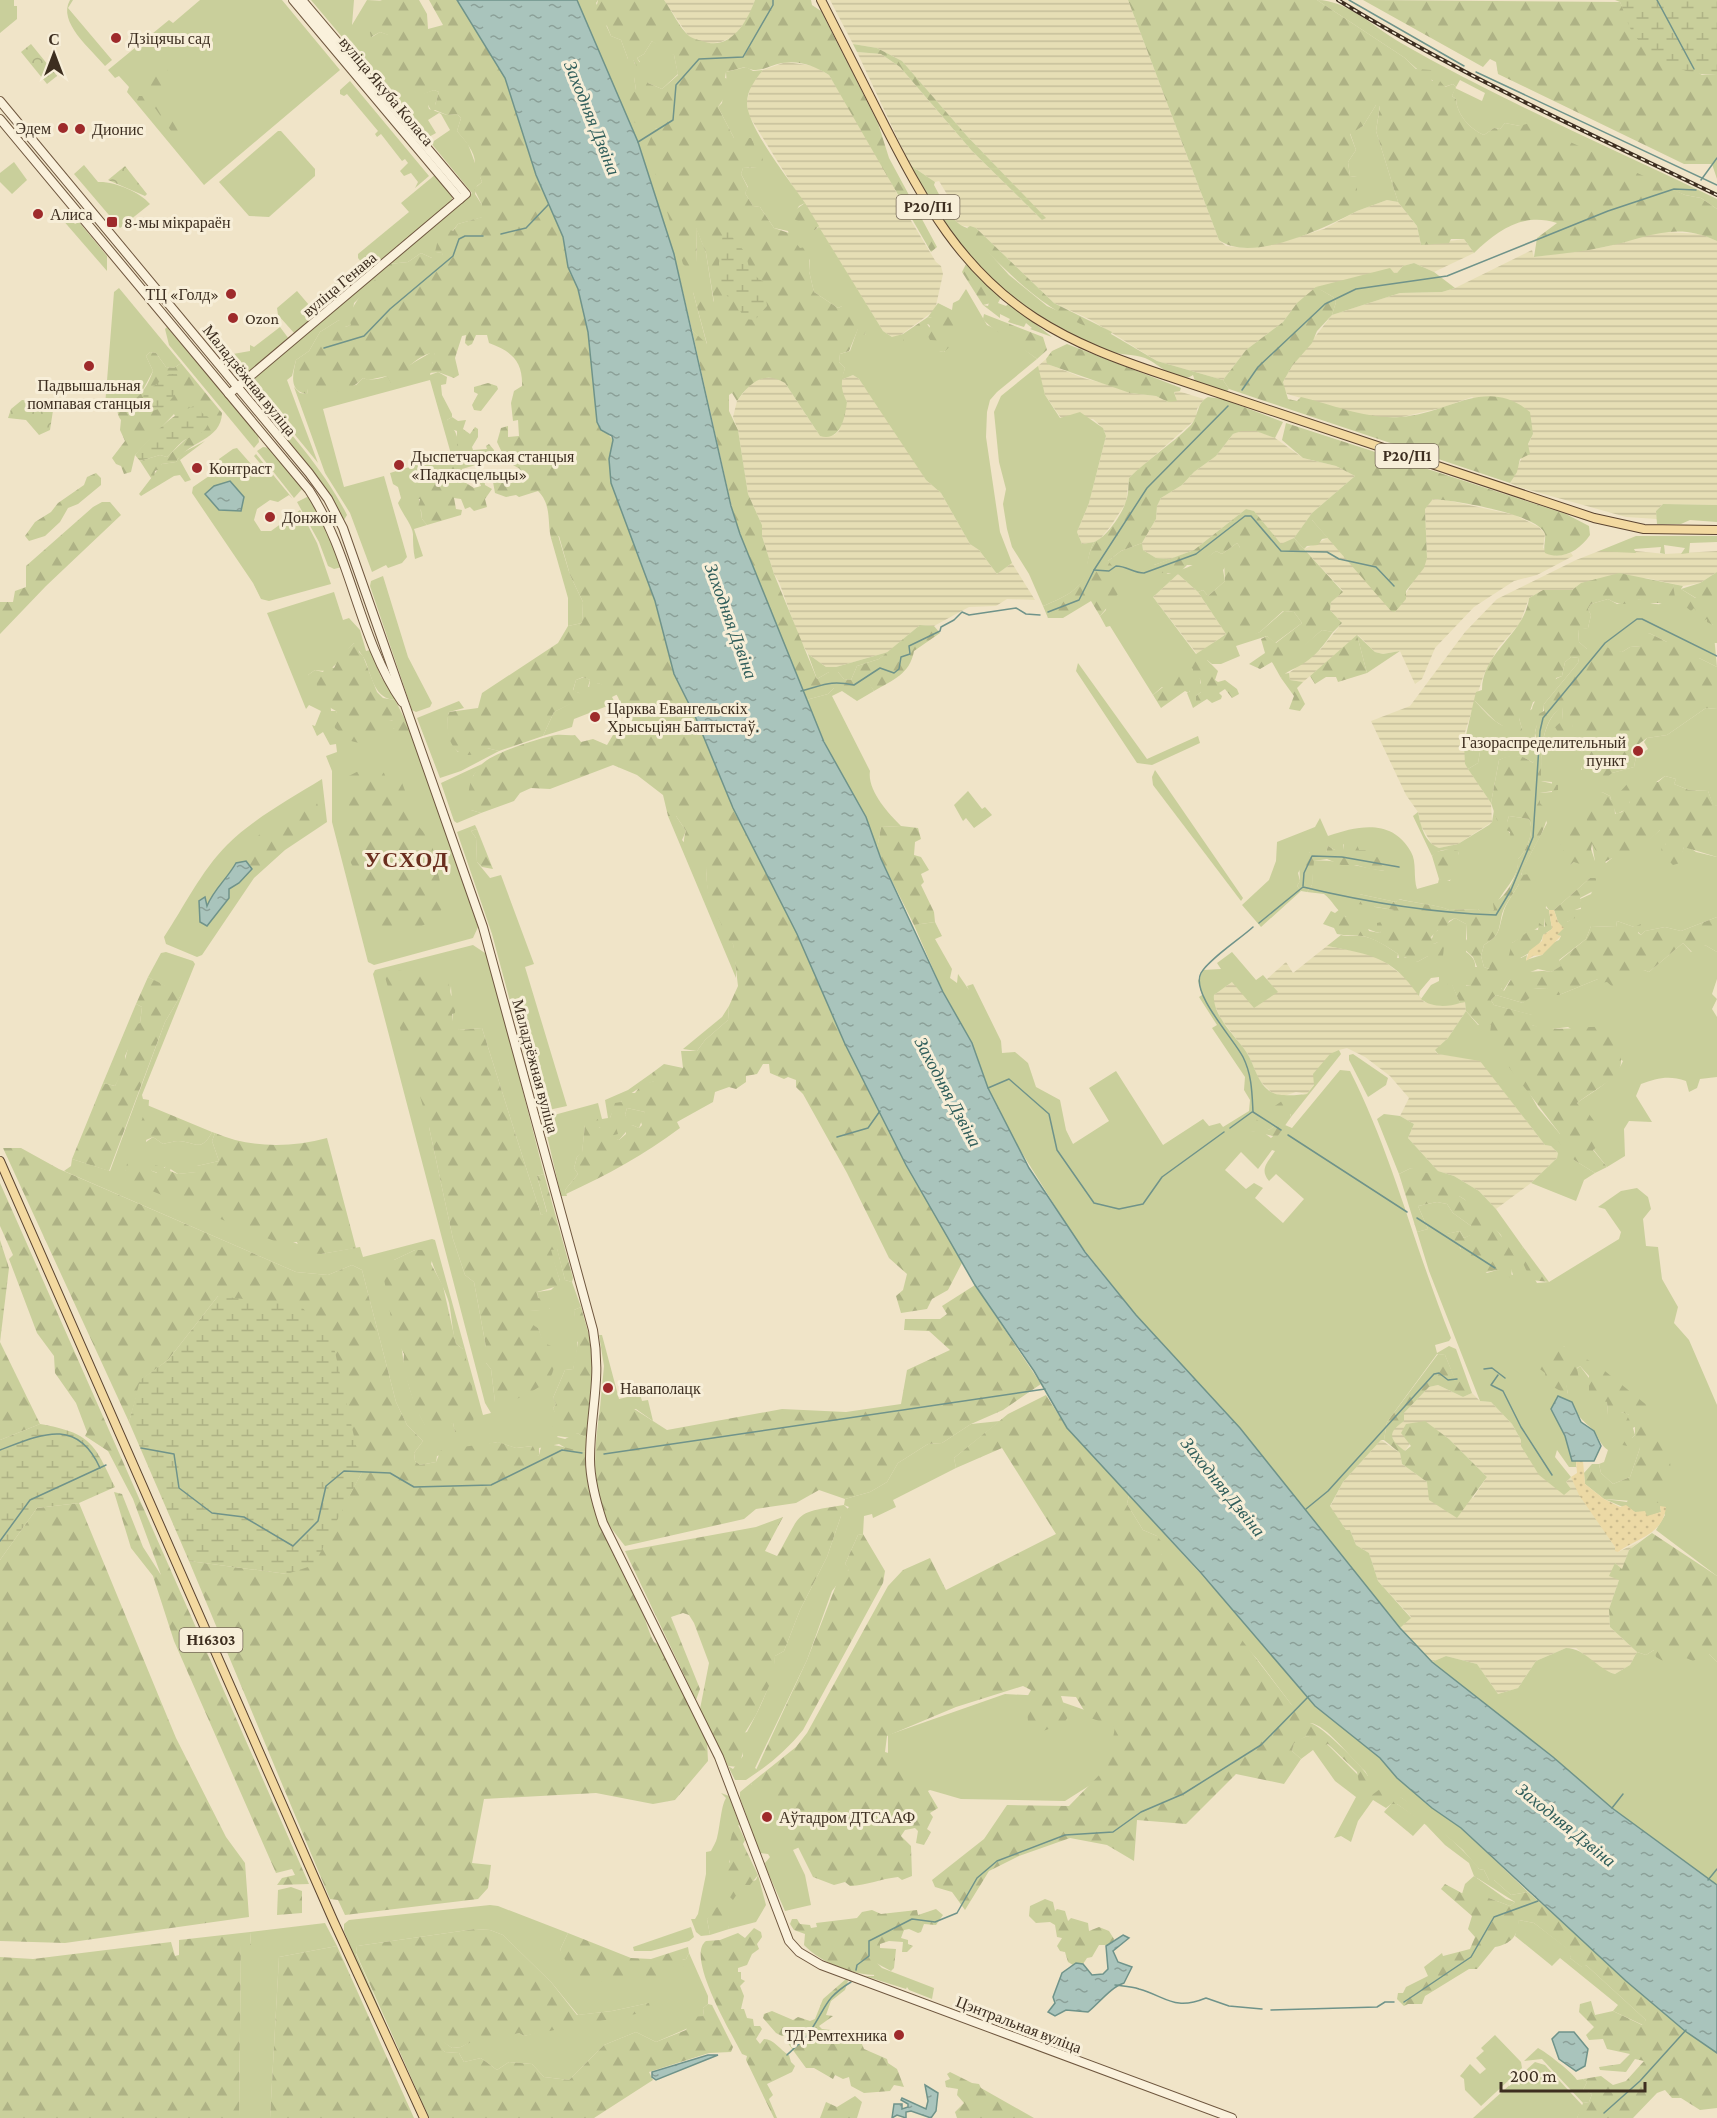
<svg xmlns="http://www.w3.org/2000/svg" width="1717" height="2118" viewBox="0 0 1717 2118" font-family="'Crimson Pro',serif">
<defs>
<pattern id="farmland-rules" width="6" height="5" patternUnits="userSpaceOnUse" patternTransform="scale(1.5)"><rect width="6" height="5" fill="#e6deb5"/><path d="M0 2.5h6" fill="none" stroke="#c6bf9b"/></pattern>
<pattern id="forest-firs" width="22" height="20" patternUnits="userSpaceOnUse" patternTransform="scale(1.5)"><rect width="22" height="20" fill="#c9cf9b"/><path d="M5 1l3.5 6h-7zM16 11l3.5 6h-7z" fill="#aeb285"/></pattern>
<pattern id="wetland-marsh" width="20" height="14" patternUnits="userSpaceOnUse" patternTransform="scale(1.5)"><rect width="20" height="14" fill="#c9cf9b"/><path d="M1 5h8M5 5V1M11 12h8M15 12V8" fill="none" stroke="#aeb285"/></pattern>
<pattern id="sand-dots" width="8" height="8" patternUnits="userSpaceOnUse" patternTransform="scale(1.5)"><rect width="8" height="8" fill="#ecd9a5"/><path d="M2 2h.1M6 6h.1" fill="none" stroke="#cbbb8e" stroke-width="1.8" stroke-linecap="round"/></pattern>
<pattern id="park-crowns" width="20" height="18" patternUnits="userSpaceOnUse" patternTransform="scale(1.5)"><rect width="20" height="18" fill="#c9cf9b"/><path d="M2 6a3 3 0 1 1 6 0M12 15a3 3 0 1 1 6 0" fill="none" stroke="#aeb285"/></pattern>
<pattern id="water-ripples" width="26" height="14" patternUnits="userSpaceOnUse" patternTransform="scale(1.5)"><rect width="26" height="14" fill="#a9c4bc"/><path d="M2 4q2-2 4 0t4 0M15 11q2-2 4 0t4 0" fill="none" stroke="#8ba098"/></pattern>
</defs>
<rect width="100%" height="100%" fill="#f0e4c8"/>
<g fill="url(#farmland-rules)">
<polygon points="664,0 755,0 749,17 734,36 721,42 707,44 689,37"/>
<polygon points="830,0 1128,0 1219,240 1226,246 1245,248 1278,243 1324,229 1357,211 1387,200 1398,202 1417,226 1421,245 1464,239 1474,253 1434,272 1414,263 1403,266 1397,273 1297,303 1283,322 1246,350 1223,380 1157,361 1091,320 1054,303 976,228 959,225 951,215 951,201 939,181 935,182 910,165 857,52 881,54 900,67 972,151 1042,220 1045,218 967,136 902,61 877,48 853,44"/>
<polygon points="786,62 814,66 829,75 879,158 907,214 936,262 941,266 943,274 935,310 898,337 892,337 883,331 748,114 747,101 751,85 763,70"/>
<polygon points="1664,232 1701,234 1717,241 1717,505 1663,504 1656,511 1657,519 1626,517 1519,487 1510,483 1533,434 1472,397 1441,408 1402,417 1368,417 1287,394 1284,388 1283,382 1292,366 1332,315 1400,293 1442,292 1455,288 1532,250 1534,257 1605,247 1646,234"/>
<polygon points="1046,359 1048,364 1083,378 1122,388 1130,393 1156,396 1168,402 1176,397 1174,392 1178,391 1204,399 1197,409 1196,419 1129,478 1126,503 1110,527 1099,540 1094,542 1082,544 1077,532 1089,503 1106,436 1103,428 1093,419 1061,418 1045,395 1038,373 1038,366"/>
<polygon points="853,375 859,379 903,442 926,480 941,493 970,544 979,550 997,574 1012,563 1035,600 1007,599 996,606 969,607 934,626 920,625 888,652 836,667 826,667 808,654 800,640 779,582 774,574 762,536 762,525 748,494 738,430 733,417 737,401 752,382 763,378 776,378 785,383 820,436 834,435 839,431 847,402 842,393 841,380"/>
<polygon points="1241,430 1257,431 1275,438 1303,458 1336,466 1355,476 1312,513 1294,538 1281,545 1254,511 1246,509 1194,550 1171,559 1156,558 1143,550 1142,543 1156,519 1157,506 1161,498 1182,485 1194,472 1216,456 1233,434"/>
<polygon points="1433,499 1446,500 1515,515 1539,527 1545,534 1543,548 1556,556 1571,553 1573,556 1537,575 1514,581 1474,607 1435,648 1422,679 1415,684 1400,651 1383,654 1375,652 1358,635 1303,682 1290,680 1289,673 1320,650 1342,623 1330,610 1331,602 1343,591 1304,549 1328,538 1395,612 1427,558 1425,508"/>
<polygon points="1617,549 1665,554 1717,551 1717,572 1700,583 1683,586 1646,578 1581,583 1572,590 1543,590 1529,598 1520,623 1498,648 1484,674 1465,732 1465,764 1491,803 1492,822 1458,844 1439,848 1433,846 1421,826 1418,812 1406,795 1371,721 1410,706 1465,632 1497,599 1576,560 1599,551"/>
<polygon points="1178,574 1198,592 1226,634 1197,654 1153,597"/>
<polygon points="1327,946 1376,955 1407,979 1424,1002 1441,1006 1465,1001 1466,1011 1448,1038 1435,1051 1438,1054 1480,1060 1545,1145 1551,1146 1558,1153 1557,1158 1531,1183 1496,1209 1479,1191 1454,1176 1438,1171 1408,1138 1414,1124 1400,1116 1409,1098 1390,1076 1365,1057 1347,1048 1339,1050 1307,1094 1296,1092 1284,1096 1272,1093 1259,1080 1248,1054 1221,1019 1213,1001 1214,995 1232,982 1277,992 1267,979 1286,962 1293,973"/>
<polygon points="1438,1385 1463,1397 1472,1393 1480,1401 1491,1402 1512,1424 1521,1440 1566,1482 1571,1477 1618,1552 1639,1542 1629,1550 1622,1570 1615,1563 1619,1580 1609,1609 1610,1627 1637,1652 1630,1665 1615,1674 1603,1670 1576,1648 1566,1648 1536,1661 1518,1688 1498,1694 1477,1664 1446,1656 1432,1662 1400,1628 1411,1617 1378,1581 1369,1553 1356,1545 1350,1530 1346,1530 1330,1507 1343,1482 1381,1440 1400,1453 1402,1464 1427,1482 1473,1498 1487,1477 1449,1439 1425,1422 1405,1451 1391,1441 1392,1429 1404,1421 1404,1413 1429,1387"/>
</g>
<g fill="#c9cf9b" fill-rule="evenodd">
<polygon points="0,0 14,0 14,6 17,6 17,19 0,33"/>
<path d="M70 0H73L68 8 112 60 105 66C91 49 57 22 70 0Z"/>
<polygon points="200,0 282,0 340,70 204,185 127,92 129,87 119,76 115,78 108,70 169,20 173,23"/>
<path d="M311 0H354L352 25 367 0 385 1 372 37 380 32 389 35C387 66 397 76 419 95L434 90 439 92 435 105H428L429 109 447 115 457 114 461 118 457 131 468 144 482 182 477 186 475 194 482 205 483 217 458 224 436 252 442 253 444 258H432L421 253 408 262 389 264 376 282 354 303 351 325 345 327 339 320 320 332 309 351 296 360 292 376 287 380 318 463 250 380 472 193 431 143 450 130 441 114 439 113 428 120 436 133 427 138Z"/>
<polygon points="577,0 598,0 596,3 611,36 621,40 628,59 633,59 635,64 640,62 637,58 644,54 652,41 674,55 678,74 662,89 634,77 636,90 655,128 660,130 697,263 696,227 706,253 714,304 693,292 707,345 692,330 674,254 638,142"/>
<path d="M1317 0C1347 0 1375 28 1401 43 1502 101 1612 148 1717 199V209L1701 198 1685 195 1520 126 1505 123 1500 129 1494 128 1484 135C1470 129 1457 115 1456 99L1452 96 1455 88 1482 101 1485 93 1460 80 1456 87 1453 84 1444 87C1431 81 1416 69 1405 58Z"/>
<path d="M746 67 753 71 763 70C755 80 747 90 747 103 747 127 791 182 805 203L799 206 792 217 815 230 819 227 883 331 892 337 903 334V341L927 324 939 341V351L945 352 932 318 928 317 938 303 952 310 953 303 959 300 966 289 987 325 1000 331 1037 359 997 392 990 400 987 412 986 437 1000 532 1012 563 997 574 979 550 970 544 941 493 926 480 859 379 853 375 841 380 845 368 839 362 840 354 850 351 858 328 866 335 842 306 838 308 814 292 809 271 810 260 800 248 791 244 788 231 774 228 760 207 753 206 745 193 748 187 741 174 743 168 757 167 752 138H734L718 107 722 103 724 89 727 88 726 72Z"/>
<polygon points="350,81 429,176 415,188 418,182 411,173 404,176 400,171 408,163 405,159 402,161 381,134 377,137 375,134 378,131 347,94 344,96 340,94 340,90"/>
<polygon points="1376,105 1380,105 1376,131 1398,202 1387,200 1357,211 1357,177 1350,176 1348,162 1356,150 1350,133 1363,126"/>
<polygon points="278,131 281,131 315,169 315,176 269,217 249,216 219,182"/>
<polygon points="14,162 27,180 12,194 0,182 0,173"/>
<path d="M84 165 98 182C114 181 140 192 150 204L120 228 74 174Z"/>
<path d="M910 165 935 182 934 185 942 200 949 202C951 216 954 223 967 228L1009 275 1047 306 1111 334 1157 361 1223 380 1229 389 1226 392 1195 381 1193 375C1179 386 1158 363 1145 358 1134 354 1118 355 1105 350 1038 327 975 272 936 213 926 198 919 181 910 165Z"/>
<polygon points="436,174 452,195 452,202 368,270 358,258 358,254 409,212 401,203"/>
<polygon points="55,211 65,213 75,224 79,222 107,256 107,271"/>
<polygon points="1414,263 1434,272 1455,288 1442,292 1400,293 1332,315 1336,302 1333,297 1316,287 1390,268 1394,273 1397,273 1403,266"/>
<polygon points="357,264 365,275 295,334 278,315 277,308 297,291 309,305"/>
<polygon points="119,288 181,363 174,368 166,367 156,353 150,352 146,356 153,371 139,397 129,403 121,401 117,406 105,406 114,292"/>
<polygon points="993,290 1001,297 998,303 1006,306 1009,303 1052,337 1030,329 1032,328 1026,323 1024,327 1008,322 1010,319 1000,314 1000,318 983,305 988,306"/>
<polygon points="167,327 258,435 259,442 254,448 169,345 165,329"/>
<polygon points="280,327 289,339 247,376 224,349 230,350 233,354 250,351 250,345 254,347"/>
<path d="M432 352 435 353 430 375 438 372 447 377 446 384 441 385 442 395 452 414V417L447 420C457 431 460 441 458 456L415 472 422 519 427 525 414 529 423 556 415 559C413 550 413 541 413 534 412 524 402 514 398 503L401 498 398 487 393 484 390 473 451 454 430 380 323 409 344 487 384 476 407 557 402 563 388 568 386 565 372 572 350 513 325 473 294 387 300 393 307 394 308 389 356 385 363 378C381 386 415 361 432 352Z"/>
<path d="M1038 366 1045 395 1060 418 1080 412 1103 428 1106 436 1089 503 1077 532 1082 544 1094 542C1089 552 1088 559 1087 570 1083 590 1060 599 1043 606L1029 574 1012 547 1007 529 1003 504 1006 489 999 462 994 412 1001 396Z"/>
<path d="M249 383C283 425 325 470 347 515L344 520 318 479 250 391Z"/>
<polygon points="205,441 180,460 191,480 185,482 180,475 174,476 141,496 139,494 162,464 176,462 182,453"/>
<polygon points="263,447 270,448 303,488 294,498 257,451"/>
<path d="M237 448 258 472 263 467 254 456 256 454 293 499 289 495 278 502 270 500 257 509 254 520 261 531H271L300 510 317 543 331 584 269 601 261 599 253 583 192 493 193 487 212 474 217 476 224 471 219 459 233 449ZM230 481 237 490 241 511 219 510 205 494Z"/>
<polygon points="309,496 319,512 342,567 334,569 328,566 319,542 297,502"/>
<polygon points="1663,504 1717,505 1717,522 1690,520 1681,524 1657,524 1656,511"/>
<polygon points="1312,513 1312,520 1328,538 1322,539 1318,545 1307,546 1304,549 1294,538"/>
<polygon points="558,535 570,575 583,602 582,623 568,626 568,598 551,538"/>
<polygon points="1636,536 1717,536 1717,542 1690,543 1689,553 1681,554 1685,548 1664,545 1665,554 1660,553 1661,547 1634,549 1636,553 1599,551"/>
<path d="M1142 543 1143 550 1156 558 1171 559 1154 565 1168 574C1186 569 1201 562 1216 551L1222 554 1237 543 1240 547 1223 570 1225 581 1208 596 1203 590 1198 592 1178 574 1153 597 1196 654 1219 639V645L1260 632 1284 611 1294 612 1302 623 1275 643 1267 636 1236 646 1240 656 1221 664H1212L1207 660 1193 669 1200 679 1201 692 1196 696 1199 704 1193 708 1187 693 1190 691 1162 687 1153 695 1110 626 1106 627 1100 616 1106 610 1108 561 1121 551Z"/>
<polygon points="383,576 408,657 432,703 430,707 416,712 412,710 370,586 371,581"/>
<path d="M1673 584 1683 586 1681 589 1697 599 1694 607 1713 625 1717 667 1649 633 1641 646 1630 647 1622 652 1587 649 1579 642 1578 629 1588 628 1591 615 1588 609 1591 604 1608 599 1617 604 1640 599C1652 605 1664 607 1674 598Z"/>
<path d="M334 592 343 620 349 618 360 630 366 651 370 650 381 677 396 699 405 717 396 700C374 699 372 677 365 660 362 654 357 649 354 643 341 656 335 675 315 670L308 675 316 677 330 698 331 711H336L345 732 366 736 390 720 393 721V728L412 733 478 927 473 938 374 965 368 962 332 822V771L326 756 337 752 336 744 330 745 323 732 317 736 312 725 315 726 321 711 309 705 306 709 267 613Z"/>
<path d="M1322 630 1333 632C1324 645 1315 657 1301 665 1294 669 1285 672 1281 678L1272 662 1296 652Z"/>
<polygon points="1357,635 1375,652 1383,654 1400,651 1367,673"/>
<polygon points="888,652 879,659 857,666 851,680 844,679 838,672 829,672 817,679 808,654 826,667 836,667"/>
<path d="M1571 657 1579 658 1578 663 1544 704C1544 715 1536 723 1535 733 1534 744 1539 752 1533 763 1523 755 1511 754 1499 760L1491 803 1468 769 1478 763 1481 746 1469 741 1464 744 1474 700C1488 715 1500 731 1522 729L1519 718 1532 709C1534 698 1551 680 1562 676L1565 662Z"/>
<polygon points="1078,663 1147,759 1198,736 1200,743 1152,765 1137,763 1076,671"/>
<polygon points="584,677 590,680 588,687 598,683 610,687 618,694 612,697 615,703 574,719 572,727 543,736 554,712 581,698 579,693 573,691 576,680"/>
<path d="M869 683 874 691 857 701 842 691 832 696 870 771C867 790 888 813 901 826L881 827 877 849 866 817 830 754 806 700 828 694 834 688Z"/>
<path d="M459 701 464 708 449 712C445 726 449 741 458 752L487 748 499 751 461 771 440 778 417 718Z"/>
<path d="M1562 706 1563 720 1572 723 1578 750 1583 752 1581 770 1596 766 1612 773 1634 767 1636 757 1648 749 1644 742 1647 738 1667 735 1706 708 1717 709V806L1713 805 1708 791 1689 790 1674 784 1676 779 1665 776 1630 800C1630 808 1622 812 1616 814L1610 796 1602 792 1587 830H1583L1560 844 1564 845 1570 865 1574 862 1595 861 1592 844 1606 863 1612 858 1633 853 1660 830 1672 829 1662 853 1666 857 1680 858 1684 847H1689L1696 852 1717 857V917L1681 931 1665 927 1645 931 1641 935 1634 927 1617 921 1616 927 1591 926 1586 939 1559 960 1562 966 1551 972 1538 969 1510 980 1503 991 1489 969 1484 967 1481 956 1484 945C1501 934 1498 931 1503 914 1505 904 1514 893 1519 884H1524L1521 876 1523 868 1547 823 1540 803V793L1552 792V782L1541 781C1541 755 1540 723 1562 706ZM1590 878 1596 882 1591 894 1580 899 1581 909 1575 910V917L1567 922H1558L1561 926 1556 935 1561 936 1559 940 1550 944 1542 955 1526 960 1527 955 1521 958 1512 943 1539 927 1544 928 1546 906 1549 910H1554Z"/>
<polygon points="482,764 473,776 471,810 481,813 457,823 454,821 441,783"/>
<polygon points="1155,770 1243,898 1241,901 1153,785 1152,777"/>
<path d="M322 779 327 822 285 850 254 878 202 955 197 957 166 944 164 937C184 907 201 871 227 845 254 818 290 799 322 779Z"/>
<polygon points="968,791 982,809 985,807 992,815 974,828 966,818 963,821 954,805"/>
<path d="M1494 810 1520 848 1507 822 1509 816 1529 819C1535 831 1527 850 1518 859 1520 879 1500 891 1494 910L1483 914 1478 909 1449 910C1443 906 1409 902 1399 899L1396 902 1359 894 1375 907 1394 910 1380 933C1369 931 1354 922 1345 916 1337 911 1332 900 1324 894L1307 892 1312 885 1313 861C1331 858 1364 868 1384 871L1390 862C1375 855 1379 860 1367 857 1364 857 1349 851 1344 850V844L1335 850 1328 846 1326 852H1310L1298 873 1300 881 1297 886 1301 891 1261 927 1242 905 1269 880 1276 861 1277 842 1315 827 1320 818 1328 836C1358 826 1392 818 1411 852 1417 862 1413 877 1417 889L1438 883 1439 879 1450 881 1459 852C1451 849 1439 848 1432 856L1413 816 1418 812C1421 826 1424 842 1439 848L1458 844 1489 825 1492 822Z"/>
<path d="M668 816H676L686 831 682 840 707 868C704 901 721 913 732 941 736 952 736 967 736 978Z"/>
<polygon points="475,825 477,829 471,831 476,838 477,862 490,878 501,875 534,964 525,967 567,1106 544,1111 538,1106 492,934 457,832"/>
<path d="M1455 918 1466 924V952C1481 962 1474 971 1471 986L1452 984 1460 1003C1448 1007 1432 1008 1421 999L1431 985 1439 981V977L1431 978 1420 991 1419 996C1391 956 1372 955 1327 946L1341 935C1348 937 1353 935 1361 936 1373 937 1388 947 1398 954L1397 958 1411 957 1417 962 1428 956 1438 942 1434 944 1431 941 1434 933Z"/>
<path d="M935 922 942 936 935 939 952 969 950 978 957 983 958 974 969 990 967 986 973 984 1001 1041 1002 1053 1015 1052 1028 1063 1036 1087 1060 1100 1066 1130 1073 1144 1109 1121 1089 1088 1116 1071 1163 1145 1203 1119 1209 1126 1220 1123 1223 1127 1249 1111 1250 1100 1244 1090 1245 1077 1212 1028 1217 1025 1199 997 1202 995 1198 981 1203 970 1221 969 1217 963 1232 952 1256 980 1263 975 1278 992 1254 1008 1232 982 1214 995C1213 1002 1217 1013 1222 1020 1229 1032 1240 1042 1247 1053 1255 1066 1257 1083 1271 1092 1279 1097 1299 1095 1307 1094L1314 1085 1313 1074 1330 1054 1339 1050 1341 1054 1291 1117V1114L1269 1130 1263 1126 1251 1131 1263 1132 1271 1138 1285 1125 1292 1128 1340 1070 1350 1071C1393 1156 1415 1249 1451 1338L1449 1341 1435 1345 1437 1353 1449 1346 1456 1349 1468 1382H1456L1445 1355 1437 1354 1387 1422 1384 1440H1381L1343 1482 1330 1506 1346 1530H1350L1356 1545 1369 1553 1378 1581 1411 1618 1400 1628 1240 1428 1136 1315 1075 1238 1017 1145 988 1088 972 1043 943 992 914 925ZM1272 1150 1275 1151C1268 1162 1259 1169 1269 1181L1276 1174 1304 1199 1283 1223 1255 1198 1263 1188 1254 1183 1246 1189 1225 1170 1241 1152 1258 1169Z"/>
<path d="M1683 943 1691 952 1705 945 1717 952V979L1712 994 1717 999 1712 1009 1717 1017V1077L1700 1079 1697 1088 1689 1092 1686 1081C1669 1075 1657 1078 1641 1084L1636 1096 1652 1122 1629 1121 1624 1129 1625 1156 1607 1167 1593 1149 1591 1132 1577 1103C1594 1091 1615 1080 1623 1061L1568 1027 1544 1030 1532 1025V1015L1494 1005 1491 1000 1496 995 1523 1003 1533 989 1547 988 1559 995 1598 979 1644 970 1649 972Z"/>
<path d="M473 945 488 955 544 1174 537 1176 547 1213 541 1215 482 1028 459 1030 453 1021 451 986 429 1127 453 1239 465 1275 474 1282 486 1347V1363L491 1369 495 1402 543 1343 538 1328 530 1324V1311L550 1309 538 1298 537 1292 551 1290 560 1281 550 1250 557 1248 565 1280 572 1282 581 1307 574 1310C577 1331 580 1348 573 1369L565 1370 553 1398 556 1404 553 1408 555 1412 560 1413 562 1431 557 1437 565 1439 577 1433 587 1438V1452L569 1450 559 1444 539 1448V1455L536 1457 533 1446 516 1448 497 1442 437 1456 436 1462 420 1465 415 1461 414 1453 423 1441 407 1425 396 1402 362 1270 352 1265 328 1275 296 1272 64 1171 71 1166 72 1159 110 1171 165 1022 181 995 148 977 161 953 166 952 193 961 195 964 142 1095 143 1099 149 1100 146 1142 153 1137 163 1144C168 1143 174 1141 178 1141 196 1142 201 1153 212 1132L215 1133 212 1141 219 1161 197 1166V1172L178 1174 166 1166 158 1173 152 1171 147 1164 125 1170 321 1254 360 1247 363 1257 432 1239 435 1240 483 1415 491 1413 485 1403 373 974 375 970ZM415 1250H430C431 1270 444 1284 449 1303 452 1317 452 1330 456 1344L463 1349 455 1432 453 1423 425 1425C397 1376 400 1315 394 1260Z"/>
<polygon points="136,1004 142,1007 140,1023 125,1056 125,1067 115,1086 103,1083"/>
<polygon points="729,1006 728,1020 705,1040 697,1051 683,1049 722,1017"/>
<polygon points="1466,1011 1478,1025 1491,1025 1538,1108 1560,1134 1574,1160 1595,1173 1584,1180 1576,1201 1531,1183 1557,1158 1558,1153 1551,1146 1545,1145 1480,1061 1438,1054 1435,1050 1448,1038"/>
<polygon points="1353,1054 1388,1078 1386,1085 1368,1097 1349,1060 1349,1055"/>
<path d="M652 1073 655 1081C639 1086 615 1102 610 1118L627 1119 625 1115 627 1108 645 1112 639 1128 632 1125 619 1140 611 1138 606 1129 585 1125 582 1153 577 1157 574 1168 578 1174 565 1190 567 1196H561L543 1118 598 1103 602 1119 608 1118 605 1100 628 1090Z"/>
<path d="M1384 1114 1400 1116 1414 1124 1408 1138 1438 1171 1454 1176 1479 1191 1496 1209 1523 1247 1520 1255 1537 1283 1549 1282 1619 1239 1621 1232 1605 1209 1598 1207 1621 1191 1637 1188 1648 1197 1651 1209 1643 1219 1646 1246 1658 1247 1662 1279 1678 1307 1674 1323 1689 1340 1717 1405V1576L1656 1530 1665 1515 1660 1506 1661 1512 1647 1517 1604 1499 1627 1502 1655 1437 1564 1346 1545 1373 1568 1394 1565 1380 1580 1366 1607 1402 1608 1415 1624 1412 1629 1415 1635 1435 1632 1438 1622 1435 1640 1448 1630 1477 1613 1484 1601 1473 1599 1464 1604 1462 1608 1450C1600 1445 1599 1437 1593 1430 1580 1417 1580 1420 1572 1402L1551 1409 1565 1436 1572 1460 1576 1461V1467H1569L1557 1450 1555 1457 1571 1477 1566 1482 1571 1489 1564 1495 1539 1475 1521 1446V1440L1512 1424 1491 1402 1480 1401 1429 1271 1417 1232 1428 1229 1418 1206 1437 1202 1447 1204 1453 1213 1471 1226V1235L1464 1238 1460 1231 1447 1234C1461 1248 1471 1262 1487 1273L1497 1270 1513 1275 1501 1235 1464 1199 1411 1168 1399 1174 1377 1119Z"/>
<polygon points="599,1335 602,1335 619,1399 640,1394 642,1401 648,1400 653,1421 636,1409 600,1408 604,1366"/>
<path d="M1000 1421 954 1458 956 1468 893 1500 896 1507 873 1518 872 1514 864 1516 863 1534 858 1535 845 1564 850 1568 832 1591 807 1660 755 1768 759 1771 746 1780H735L728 1766 733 1769 743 1756 740 1739 743 1733 747 1732C760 1708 773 1683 775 1656L784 1651 800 1610 827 1557 841 1516 849 1507 844 1505 845 1499 870 1492 887 1482 898 1463 928 1444 942 1443 971 1424Z"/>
<path d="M1129 1495 1256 1635 1315 1706 1380 1758 1397 1778 1432 1808 1461 1828 1528 1892 1511 1895 1494 1880H1489L1484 1870 1479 1869 1463 1850 1402 1798 1373 1795V1800L1358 1821 1351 1842 1341 1836 1334 1838 1356 1797 1335 1781 1313 1750 1301 1759 1292 1751 1294 1742 1307 1736 1327 1744 1360 1777 1368 1776 1365 1771C1352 1760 1326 1724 1310 1723L1291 1704 1257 1659 1161 1554 1157 1536 1143 1530 1127 1504Z"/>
<path d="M1566 1648C1585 1648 1597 1669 1615 1674L1630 1665 1637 1652 1646 1655 1654 1650 1677 1654H1709L1717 1662V1885L1612 1808 1553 1757 1432 1662 1446 1656 1477 1664 1498 1694 1518 1688 1536 1661Z"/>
<polygon points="1005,1694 1045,1696 1130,1726 1141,1753 1065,1801 961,1799 930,1790 793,1850 805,1875 811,1905 785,1911 766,1868 765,1863 770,1857 768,1854 760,1853 740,1798 740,1792 751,1783 751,1785 766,1781 888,1771 888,1735"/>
<path d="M721 1793 729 1796 740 1826 738 1825 731 1847 727 1883 737 1894 742 1885 756 1880 758 1875 766 1905 756 1922 729 1929 724 1912 714 1913 707 1919 710 1935 701 1936 696 1932 691 1919H695L698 1914 706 1874V1852L711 1851C713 1847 716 1842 717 1838 720 1827 721 1806 726 1798Z"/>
<polygon points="1391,1804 1397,1804 1425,1823 1413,1836 1384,1812"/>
<polygon points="1474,1876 1506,1899 1515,1902 1510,1906 1489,1898 1471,1899 1462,1894 1465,1884"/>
<polygon points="490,1905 498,1906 568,1933 560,1950 566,1958 682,1960 686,1959 689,1953 708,1996 708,2004 703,2008 704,2016 686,2029 656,2042 636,2032 604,2045 569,2080 544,2077 532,2064 509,2062 497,2070 481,2058 464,2062 459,2053 445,2052 438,2044 440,2039 452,2048 461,2047 475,2039 519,2033 524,2036 649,2003 612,2011 578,2015 551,1982 503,1935 490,1930 475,1929 357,1946 356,1954 415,2091 353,1953 344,1931 344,1924 349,1920"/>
<polygon points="1519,1920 1534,1923 1572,1952 1570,1958 1582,1967 1586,1965 1646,2020 1643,2025 1613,2011 1618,2005 1560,1958 1552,1966 1515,1936"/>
<polygon points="325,1923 337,1946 279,1957 270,2118 239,2118 241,1945 251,1944 250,1932"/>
<polygon points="691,1927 694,1937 689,1941 651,1951 634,1951 633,1947"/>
<polygon points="876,1962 882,1968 934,1988 932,1999 909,1990 907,1987 906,1989 865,1976 874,1976"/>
<polygon points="1495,2035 1521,2062 1522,2068 1481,2106 1465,2090 1464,2079 1460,2076 1470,2064 1480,2074 1486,2069 1476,2058 1484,2051 1481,2048"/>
<path d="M1538 2048C1546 2052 1573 2073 1577 2080L1583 2079 1587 2082 1583 2090 1592 2094 1589 2102 1583 2103 1542 2059 1524 2061Z"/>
<polygon points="1535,2062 1545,2065 1583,2106 1577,2118 1473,2118"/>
</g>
<g fill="url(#forest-firs)">
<path d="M380 0H419L427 14 428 29 443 25 429 0H457L505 78 536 175 559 223 566 247 568 267 578 289 588 332 597 422 613 440 609 459 611 483 655 601 674 674 695 716 733 808 797 934 845 1044 962 1263 948 1290 932 1299 927 1309 901 1313 896 1296 903 1290 907 1274 889 1258 847 1173 803 1094 796 1087V1080L788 1077 784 1079 770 1073 769 1064H763L757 1074 746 1076V1082L736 1089 729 1087 715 1092 713 1102 677 1122 680 1128C644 1155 607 1175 566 1194L565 1190 578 1174 574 1168 577 1157 582 1152 585 1125 598 1119 599 1128 616 1127 618 1134 610 1136 619 1140 626 1134V1127L632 1125 639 1128 642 1125 640 1119 645 1112 627 1108 625 1115 628 1119C621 1122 616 1122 610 1118L615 1103 621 1102 626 1093H635L641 1085 654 1081 652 1073 664 1064 683 1068 681 1051H697L705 1040 728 1020 729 1006 738 986 733 944 723 936C724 922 717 918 712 906 707 893 706 881 707 868L692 866C686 854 681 844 686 831L676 816H668L663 795 637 775 613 765 550 789 531 788 520 793 514 801 481 813 471 810C465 795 470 775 482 764 494 752 540 738 556 735 562 734 569 736 575 735L581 742 593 739 607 745 613 735 634 724 627 713 617 715V706L620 702C616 689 609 689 598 683L589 690 590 680 583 677 576 680 573 690 581 694V699L554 712 543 736 499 751 487 748C482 750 475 755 469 755 449 755 444 727 449 712L478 708 482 693 558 643 568 626 582 623 583 602 570 575 559 536 551 538C547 522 552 505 538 491L519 497 516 495 506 497 495 493 493 482 504 479 520 469 506 461 497 442 501 428 508 426V437L519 436 518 420 513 421 511 403 514 391 522 386C523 361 511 351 489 343L487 335H476L472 344 468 346 465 343 466 335 462 336 455 358 459 375 454 378 438 372 421 374 422 368 433 363 432 359 435 353C426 352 416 360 409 366L410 372 402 383H391L387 376 368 380 363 378C349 393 328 395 308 389L307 394C288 391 293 374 296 360L309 351 320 332 339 320 345 322V327L351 325C344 305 377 280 389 264L408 262 421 253 432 258H443L442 253 435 252 441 227 453 231 458 224 482 217V205L474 189 482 182 480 177 473 180 470 176C483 161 468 144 457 131L461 118 457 114 447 115 435 110 432 112 428 105H435L439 92 434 90 419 96 395 75 380 52 382 45H388V35L380 32 371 37 367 22 384 2Z"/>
<path d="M598 0H664C672 11 679 27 689 36 692 38 698 40 702 41 730 52 747 22 755 0H811L812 5 821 11 878 123 889 158 937 247 931 252 829 75C815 66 799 60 782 63 768 65 759 75 745 67L726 72 725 78 733 80 734 85 730 89H724L726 95 718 107 734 138H752L755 148H761L763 162 757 167 743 168 741 174 748 188 745 193 753 206 760 207 774 228 792 234 791 244 795 242 800 248 806 247 810 251 809 271 814 292 838 308 842 306 840 299 842 298 862 319 866 330 864 335 858 329 849 351 840 354 839 362 845 368C841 381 840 389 847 402 845 417 841 442 820 436L785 383C764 370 749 383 737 401L732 393 729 395V411L738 430 748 494 762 525V536L774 574 817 679 829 672H838L844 679 851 680 857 666 879 659 920 625 934 626 940 633 914 651C910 674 893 680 874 691L869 684 855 696 843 688H834L828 694 806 700 802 690 735 521 692 330 707 344 693 292 695 283 702 286 706 296 714 302 706 253 696 228 697 263 693 269 687 268 683 264 647 146 652 135 659 134 660 130 655 128 647 130 634 122 629 97 636 90 634 77 644 76 648 83 662 89 678 75 674 55 659 52 658 46 652 41 644 54 637 58 641 65 637 66 633 60 628 59 621 40 611 36 607 26 594 18Z"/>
<path d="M1128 0H1317L1405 58 1416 69 1431 70 1435 76 1431 78 1432 81H1440L1445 87 1453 84 1456 87 1452 96 1456 99C1457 115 1470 129 1484 135L1494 128 1500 129 1505 123 1520 126 1529 123 1685 195 1701 198 1717 209V241C1674 220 1645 239 1604 247 1581 252 1557 254 1534 257L1537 238 1557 223C1523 212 1498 230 1474 253L1464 239H1451L1449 243 1421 245 1417 226 1398 202 1376 131 1380 106 1376 105 1363 126 1350 134 1356 150 1348 162 1350 176 1357 177V211C1327 227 1251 264 1219 240Z"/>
<polygon points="1363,0 1620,2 1635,35 1702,75 1717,75 1717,179 1712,164 1684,164 1498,74 1496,62 1490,59 1483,67"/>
<polygon points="853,44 877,48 902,61 967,136 1046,218 1042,220 972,151 900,67 881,54 857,52"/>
<polygon points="158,63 166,65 171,84 163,96 169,109 174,109 184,119 188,131 183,137 176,138 155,108 142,106 137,100 139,96 146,96 147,77 145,71 153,69"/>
<polygon points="805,203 819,226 815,230 803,230 800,222 788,216 790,209 795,210"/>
<path d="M970 226 976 228 1054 303 1112 332 1111 334C1104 334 1097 330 1090 328 1041 308 1006 271 970 234L967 228Z"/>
<polygon points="966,264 993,290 995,302 983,305 962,272"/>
<path d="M1316 287 1333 297 1336 302 1332 315 1317 331 1312 343 1292 366 1283 382 1288 399 1297 401 1301 397C1334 405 1365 419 1400 417 1448 415 1485 375 1530 412L1533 434 1528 444 1530 454 1520 459 1517 472 1510 483 1229 389 1223 380 1246 350 1283 322 1297 303Z"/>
<path d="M940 313 949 316C958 329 957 342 944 352L939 351V341L930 340 927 334 930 326 928 324 910 337 911 345 903 341V334L928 317 932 318Z"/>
<path d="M984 314 1043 337 1047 350 1037 359C1025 350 989 328 983 319Z"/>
<polygon points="1067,344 1181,388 1180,391 1174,392 1177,401 1168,402 1156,396 1130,393 1047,364 1046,359 1052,351"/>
<path d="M150 352 156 353 166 367 174 368 181 363 222 413C221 441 189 440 176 462L162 464 160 469 155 471 154 477 151 478 140 461 160 455 167 457 186 439 174 414 135 455 131 472 124 474 121 466 116 464 112 458 125 441 120 430 121 420C116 414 117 407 121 401L130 403C142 395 148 385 153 371L146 356Z"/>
<polygon points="488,383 497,386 498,389 481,411 474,410 472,405 478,394 474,392 474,387"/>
<path d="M1208 397 1223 399 1283 422 1275 438 1256 431H1241L1233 434 1216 456 1194 472 1182 485 1161 498 1157 506 1156 519 1142 543 1121 551 1108 561 1114 568 1118 594 1100 616 1091 601 1063 618H1048L1043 606C1060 599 1083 590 1086 570 1088 559 1089 552 1094 542 1106 538 1123 513 1126 501 1129 494 1128 485 1129 478 1148 459 1172 444 1191 425 1199 416 1196 403 1208 397Z"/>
<polygon points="452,417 458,421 466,420 463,429 470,434 475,427 478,429 478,437 472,447 473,450 487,449 486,446 489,444 494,450 493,460 462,469 460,473 463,477 473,476 474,479 466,483 474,488 481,486 478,478 488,471 484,477 485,485 492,489 485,499 487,507 474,511 470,507 465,509 461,499 454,498 456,509 462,510 461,515 427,525 422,519 421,510 418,508 420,499 416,499 410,482 414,472 457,456 457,431 449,428 447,420"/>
<path d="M1286 423 1566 514 1589 526 1590 535C1580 550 1562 561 1545 553 1543 547 1546 540 1545 534 1539 514 1452 500 1433 499L1425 509 1427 558 1424 568 1406 591V599L1395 612 1391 611 1312 520V513L1355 476 1336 466 1303 458 1282 440Z"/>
<polygon points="96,473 101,478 101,485 78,504 68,508 60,522 45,536 29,541 25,536 35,522 51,512 58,503 84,485 87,477"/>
<polygon points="102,502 110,502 121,515 46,586 0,634 0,602 13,602 15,591 26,587 26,566 93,507"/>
<path d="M1246 509 1254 511 1281 544 1294 538 1343 592 1331 602 1330 610 1342 623 1333 632 1322 630C1306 643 1295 657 1279 668L1272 662 1260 669 1249 664 1265 653 1261 639 1267 636 1276 643 1302 623 1294 612 1283 611 1260 632 1222 649 1219 645V639L1226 634 1198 592 1203 590 1208 596 1225 581 1224 558 1240 547 1237 543 1222 554 1216 551 1198 565H1187L1178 574 1154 572V565L1194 550Z"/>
<polygon points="1717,572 1717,643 1714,643 1709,630 1713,625 1707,622 1707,619 1703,621 1694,608 1691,611 1686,607 1686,600 1696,598 1681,589 1700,583"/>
<path d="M1619 573 1673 584 1676 604 1670 607 1659 603H1643L1640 599C1627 605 1620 606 1608 599L1591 604 1588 609 1591 615 1588 628 1578 630 1579 642 1587 649 1597 644 1622 652 1630 647 1641 646 1642 638 1649 633 1667 642 1676 639 1700 650 1702 654 1699 658 1717 667V709L1706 708 1667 735 1647 738 1632 749 1636 757 1634 767 1612 773 1604 780 1599 777 1596 766 1582 770 1579 760 1583 752 1574 750 1572 724 1564 731 1558 732 1555 727 1563 720 1562 707C1540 721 1541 756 1541 781L1558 785V790L1540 793V803L1548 812C1546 833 1528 854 1521 875L1529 874 1533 878 1532 886 1528 887 1519 884C1514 893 1505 904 1502 914 1498 931 1501 934 1484 945L1481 956 1484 967 1489 969 1491 961 1513 965 1511 969 1502 973 1505 981 1501 988 1504 991 1516 971C1529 974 1538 969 1551 972L1561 966 1559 961 1586 939 1591 926 1616 927 1617 921 1634 927 1641 924 1638 933 1641 935 1645 931 1665 927 1681 931 1717 917V952L1705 945 1696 956 1683 943 1649 972 1644 970 1638 977 1614 988 1607 982 1600 983 1598 979 1559 995H1550L1547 988 1533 989V995L1523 1003 1496 995 1491 1000 1494 1005 1533 1015 1532 1025C1553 1033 1586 1025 1610 1027 1635 1077 1615 1074 1577 1103L1585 1115 1589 1114 1597 1125 1592 1132 1601 1143 1593 1150 1607 1167 1595 1173 1574 1160 1558 1141 1560 1134 1489 1041 1491 1025H1479L1466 1011 1465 1002 1460 1003 1452 985 1447 984 1456 978 1466 983V986H1471V983L1464 980 1465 974H1471L1472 967H1477L1473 957 1462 947 1467 939 1466 924 1455 918 1449 921 1445 931 1438 930 1431 937 1434 944 1438 942V937L1443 934 1445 936 1443 956H1428L1417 962 1405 957 1400 961 1398 954C1388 947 1374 938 1362 936 1353 935 1346 936 1337 934L1334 928 1323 924 1331 911 1335 913 1340 909 1346 917 1351 913 1362 912 1369 931 1380 933 1382 928 1377 926V923L1385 921 1388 913 1394 910 1358 904 1353 901V896L1359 894 1396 902 1398 899C1409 902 1444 906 1449 910L1478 909 1483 913 1494 910 1493 903C1507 897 1519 873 1518 859 1527 850 1535 831 1529 819L1509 816 1507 822 1515 823 1523 833 1520 848 1511 852 1510 832 1499 826 1491 803 1499 760C1511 753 1523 755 1533 763L1537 742 1535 733 1539 714 1544 711V704L1578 663 1579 658 1571 657 1565 662 1562 676 1556 678 1555 686 1547 689 1542 699 1533 702 1528 717 1519 718 1522 729 1519 739 1511 738 1509 730 1495 721 1474 700 1476 692 1482 690C1482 652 1525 634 1529 598L1543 590H1572L1581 583Z"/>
<polygon points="1357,635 1367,673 1338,682 1336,677 1326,677 1315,684 1310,676"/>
<polygon points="354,643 358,644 359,652 363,656 377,692 383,698 395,700 412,733 405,736 393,728 393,721 390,720 387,728 382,728 381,737 375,735 371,739 366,736 363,744 347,740 345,733 342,734 335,728 332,717 337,714 336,711 329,707 330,698 326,699 324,690 317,687 316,677 310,678 308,675 315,670 323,672 327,665 334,668 336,664 332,660 335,653 344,653"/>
<polygon points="1191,658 1207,660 1218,671 1215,680 1218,682 1225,680 1237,689 1239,694 1232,698 1225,689 1219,693 1222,696 1221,699 1212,703 1207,699 1199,704 1196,702 1196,696 1201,692 1197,688 1201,683 1200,679 1193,676 1193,669 1188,665"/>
<polygon points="1289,673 1290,680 1303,682 1297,688 1305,704 1300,711 1289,709 1294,696 1281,678 1283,674"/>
<polygon points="1178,675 1185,676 1189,681 1189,693 1185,691 1161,708 1153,695"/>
<polygon points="1476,733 1481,746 1478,763 1468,769 1465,764 1464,744 1469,741 1469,734"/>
<path d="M370 765 384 773 390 787 393 777 399 775 419 827 431 840 445 905C424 937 396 932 365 922L359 878 351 863 345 832 349 804 344 790 347 777Z"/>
<path d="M1665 776 1676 779 1674 784 1689 790 1708 791 1713 804 1717 806V857L1684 847 1680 863 1673 865 1661 853 1662 846 1666 844V836L1670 834 1671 829 1663 833 1660 830C1648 842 1638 849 1628 862L1612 858 1603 863 1592 844 1591 849 1595 861 1593 869 1582 868 1580 864 1574 862 1570 865 1564 863 1562 852 1565 849 1560 844 1561 826 1575 823 1587 829 1586 799 1602 792 1610 796 1611 800 1614 799 1615 814 1622 812 1630 802 1620 792 1629 782 1639 789 1647 781 1658 782Z"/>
<polygon points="314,795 322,817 248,878 242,856 248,843"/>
<polygon points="901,826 918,828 921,839 915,842 914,855 921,857 929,870 921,874 924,882 921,885 934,912 935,922 914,925 881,859 877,849 881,827"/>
<polygon points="477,829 493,869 482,867 477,862 476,838 471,831"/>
<polygon points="1343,842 1344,850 1355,850 1356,842 1359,850 1367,850 1367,857 1387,857 1390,862 1395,864 1393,868 1385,871 1370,869 1356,865 1341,865 1327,859 1314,861 1312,885 1307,892 1301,891 1297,886 1300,881 1299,861 1305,858 1310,852 1326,852 1328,846 1335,850 1336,843"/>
<polygon points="1450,849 1459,851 1455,878 1444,882 1439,879 1432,856 1435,852"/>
<polygon points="1590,878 1596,878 1596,882 1602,883 1603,886 1580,898 1582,907 1575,910 1575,918 1567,922 1558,922 1554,910"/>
<path d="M1542 906 1549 910 1552 929 1543 935C1541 948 1524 957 1512 961L1508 959 1512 943 1532 929 1538 930 1539 923 1545 927V919L1539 911Z"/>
<path d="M388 970 446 974 451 995 456 1001 455 1013 452 1014 453 1021 457 1020 459 1030 482 1028 541 1215 547 1212 537 1176 544 1174 573 1278 572 1282 565 1280 557 1249 551 1250 560 1281 558 1286 537 1292 538 1298 547 1299 550 1310 530 1311V1323L538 1328 544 1343 556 1348C555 1357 555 1369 551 1376 544 1388 510 1403 497 1406L495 1402 491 1369 486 1363V1347L474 1282 465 1275 453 1239 429 1127 385 977Z"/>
<path d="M148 977 168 987 178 980 181 995 165 1022 109 1171 72 1159 103 1083 115 1086C125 1066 128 1046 134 1025L140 1023 142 1007 136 1004Z"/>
<polygon points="1282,1101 1288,1103 1291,1117 1277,1137 1251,1131 1251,1121 1256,1119 1269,1130 1276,1125 1267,1120 1266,1112"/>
<path d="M147 1105 212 1132C201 1153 196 1142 178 1141 174 1141 168 1143 163 1144L153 1137 141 1142 137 1134Z"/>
<path d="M215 1133C250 1148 290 1148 327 1138L356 1248 321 1254 300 1252 297 1242 279 1243 130 1182 125 1170 129 1158 147 1159 152 1171 157 1173 155 1165 165 1168 166 1159H170L172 1164 170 1171 178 1174 196 1172 197 1166 219 1161 212 1141Z"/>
<path d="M3 1148H21L59 1169 296 1272 328 1275 352 1265 362 1270 396 1402 407 1425 423 1441 414 1453 415 1461 420 1465 436 1462 441 1450 498 1442 516 1448 533 1446 537 1456 539 1455 542 1444C558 1444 570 1450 587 1452 586 1522 620 1548 641 1608 646 1620 648 1631 654 1642L658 1644 707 1741 708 1761 675 1800 653 1804 596 1793 484 1799 472 1863 491 1865 488 1888 478 1899 345 1915 338 1900 330 1899 189 1561 287 1574 348 1498 362 1472 218 1296 168 1360 141 1380 129 1422Z"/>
<path d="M1411 1168 1459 1183 1458 1188 1461 1191 1459 1196C1483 1210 1504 1237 1517 1261L1512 1267 1511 1278 1497 1270 1476 1274 1469 1268 1470 1261 1461 1258V1248L1450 1244 1446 1234 1460 1231 1464 1238 1470 1235 1467 1232 1471 1226 1453 1213 1447 1204 1437 1202 1418 1206 1428 1229 1417 1232 1399 1174Z"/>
<polygon points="0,1183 16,1219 309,1884 277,1885 282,1878 295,1875 292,1869 276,1873 174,1641 153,1576 131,1548 114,1492 122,1494 143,1547 161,1575 133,1499 108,1451 85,1436 87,1432 76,1403 55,1373 54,1356 37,1333 9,1259 13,1255 0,1226"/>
<polygon points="1523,1247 1549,1282 1531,1280 1519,1255"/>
<path d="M415 1250H431L433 1257 431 1264 443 1286 456 1344 463 1349C470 1372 478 1404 472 1428L455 1432 453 1423 438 1429 425 1426 415 1407 403 1367 404 1354 394 1335 383 1273 394 1260Z"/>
<path d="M975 1285 1041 1384 1003 1410 971 1424 942 1443 928 1444 898 1463 887 1482 870 1492 845 1499 819 1490 796 1503 756 1509 744 1519 625 1546C619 1538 611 1529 606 1519 590 1486 595 1444 600 1408L626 1407 628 1405 667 1430 782 1409 846 1412 901 1404 907 1370 950 1350 929 1331 904 1330 905 1319H940L947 1314 942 1306Z"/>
<polygon points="581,1307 594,1353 594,1390 587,1438 577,1433 572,1438 557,1436 561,1431 552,1426 559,1420 560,1413 555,1413 553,1408 556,1404 553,1398 565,1370 573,1369 578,1342 576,1341 574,1310"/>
<polygon points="0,1342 40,1424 0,1440"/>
<polygon points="1564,1346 1600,1367 1649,1407 1649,1418 1657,1428 1655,1437 1666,1438 1673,1481 1662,1503 1604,1499 1585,1484 1584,1473 1592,1464 1599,1464 1601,1473 1613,1484 1630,1477 1640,1448 1622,1445 1622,1435 1631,1433 1632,1438 1635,1435 1635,1427 1627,1430 1624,1425 1629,1415 1623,1412 1612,1418 1608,1415 1607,1402 1589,1397 1589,1376 1580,1366 1577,1368 1579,1380 1566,1381 1568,1395 1546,1383 1545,1373 1536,1366 1545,1356"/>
<path d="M1438 1354 1445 1355 1456 1381 1468 1382 1472 1393 1463 1397 1438 1385 1429 1387 1404 1413V1421C1387 1433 1389 1439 1405 1451L1411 1446 1401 1433 1406 1424 1425 1421 1449 1439 1487 1477 1457 1518 1429 1500 1427 1482 1402 1464 1400 1453 1384 1440 1387 1422Z"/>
<path d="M1046 1395 1067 1428 1129 1495 1127 1504 1143 1530 1157 1536 1163 1544 1161 1554 1182 1562 1291 1704 1298 1709 1305 1706 1312 1717 1310 1723C1320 1724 1362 1766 1368 1776L1375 1772 1378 1780 1367 1788 1359 1782 1357 1772 1328 1744 1318 1747 1312 1744 1313 1739 1307 1736 1294 1743 1292 1751 1301 1759 1284 1784 1236 1774 1186 1824 1137 1820 1134 1861 1107 1845 1070 1838 1019 1856 989 1871 965 1910 952 1892 935 1887 932 1880 984 1839 1007 1805 1069 1806 1108 1766 1115 1727 1088 1717 1076 1697 1061 1696 1068 1717 1064 1723 1033 1735 1029 1725 1036 1726 1037 1723 1028 1721 1026 1699 1031 1690 1023 1686 956 1707 887 1736 885 1752 905 1758 911 1777 916 1781H922L938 1808 930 1813 933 1817 927 1829 931 1832 924 1845 916 1843 918 1831 915 1828 905 1830 901 1836 911 1846 912 1876 902 1880 898 1877C880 1879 868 1885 850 1886L845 1882 834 1885 813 1877 774 1799 766 1788 752 1789 751 1783 796 1747 807 1733 888 1586 903 1570 930 1558 946 1590 1056 1534 1002 1448 956 1468 954 1458 1008 1414Z"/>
<polygon points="79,1503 176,1738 226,1837 245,1863 249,1917 65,1943 0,1941 0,1560 37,1508"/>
<path d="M844 1505 850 1511 848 1515 841 1516 827 1557 800 1610 784 1651 775 1656 774 1675 756 1715 741 1739 745 1744 739 1767 728 1766 700 1709 709 1663 694 1623 689 1615 683 1613 671 1617 700 1689 696 1700 625 1551 756 1527 783 1517 765 1551 777 1556C803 1512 791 1513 844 1505Z"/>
<polygon points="1652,1533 1717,1576 1717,1662 1709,1654 1693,1661 1677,1654 1668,1664 1656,1657 1654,1650 1646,1655 1637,1652 1610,1627 1609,1609 1619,1580 1609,1576 1615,1563 1622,1569 1629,1550"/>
<path d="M863 1534 885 1571 883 1583 803 1730C790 1746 775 1760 759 1771L756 1770 807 1660 842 1570 848 1571 849 1568 845 1564 858 1535Z"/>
<path d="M1380 1789 1391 1791 1392 1796C1395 1797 1399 1796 1402 1798 1413 1804 1475 1859 1479 1869L1484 1870 1489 1880H1494L1511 1895 1528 1892 1685 2031 1717 2053V2108L1700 2110 1681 2098H1672L1665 2090 1657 2093 1633 2118H1577L1583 2103 1589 2102 1592 2094 1583 2090 1587 2082 1583 2079 1601 2076 1613 2085 1626 2081 1644 2061 1635 2059 1626 2072 1600 2070 1599 2067 1620 2064 1630 2054 1607 2049 1603 2039 1589 2040 1586 2035 1594 2027 1579 2012 1580 2004 1591 2001 1595 2015 1613 2011 1642 2025 1646 2020 1586 1965 1583 1968 1570 1958 1571 1952 1534 1923 1519 1920C1518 1936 1511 1944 1495 1947L1477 1969H1469L1425 1996 1422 2004H1408L1404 2006 1397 1999 1398 1993H1403L1406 1987 1428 1976 1424 1967 1442 1953 1443 1956 1470 1949 1475 1937 1468 1929 1472 1916 1441 1889 1445 1884 1471 1898 1476 1892H1485L1489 1898 1510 1906 1515 1902 1474 1876 1469 1863 1445 1845 1426 1825 1397 1804H1391L1386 1808 1373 1800 1372 1795Z"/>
<path d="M738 1825 745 1840 743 1844 758 1875 750 1885H743V1893L737 1894 733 1900 726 1893 727 1884 724 1883C719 1874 723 1868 730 1862L727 1854 734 1826Z"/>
<polygon points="291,1887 302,1891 302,1913 277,1915 278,1890"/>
<polygon points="1045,1899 1053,1902 1055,1911 1057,1909 1065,1911 1068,1921 1071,1918 1088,1923 1089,1931 1099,1927 1109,1931 1114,1939 1112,1945 1099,1945 1092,1957 1087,1958 1083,1964 1073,1965 1068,1962 1065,1952 1060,1951 1057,1946 1062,1938 1057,1937 1055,1925 1050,1922 1036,1923 1029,1916 1030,1906"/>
<polygon points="722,1905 726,1909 729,1929 710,1935 707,1919 715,1908"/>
<path d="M936 1909 943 1915 936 1925 924 1924 921 1932 918 1933 909 1929 904 1930 901 1938 908 1940V1944L913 1946 907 1952H902L903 1942 889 1941 880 1944V1948L896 1949 894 1968 891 1971 876 1963V1975C853 1975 821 1963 804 1945L805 1934 794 1930 790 1924 792 1919H797L800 1924 810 1925 811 1928 817 1927 816 1923 857 1918 862 1912 872 1910 881 1914 917 1910 918 1915Z"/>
<path d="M754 1928 761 1932 762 1937 757 1944 759 1949 752 1954 747 1965 738 1968V1972H741V1979L745 1981 740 1986 744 1996 741 2009H744L747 2018 753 2019 754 2026H760L762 2029 756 2039 760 2044 764 2039C774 2039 780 2050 789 2055L791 2062 795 2066 792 2072 767 2084 773 2095 769 2099 777 2118H774L746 2060 747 2056 742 2054C732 2034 685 1956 706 1941L720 1940 738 1933 745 1938Z"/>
<polygon points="475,1929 490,1930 503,1935 551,1982 577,2015 612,2011 649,2003 651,2011 524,2036 519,2033 503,2037 499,2042 481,2044 475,2040 461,2047 452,2048 440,2040 439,2044 445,2052 459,2053 464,2062 481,2058 497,2070 509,2062 532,2064 544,2077 569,2080 604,2045 636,2032 656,2042 686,2030 691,2017 704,2016 703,2008 708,2004 712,2005 733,2047 731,2052 709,2053 649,2072 653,2080 594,2118 429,2118 356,1953 357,1946"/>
<polygon points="250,1932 251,1945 241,1945 239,2118 0,2118 0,1957 33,1959 171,1942 175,1956 179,1955 179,1940"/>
<polygon points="568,1933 631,1958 651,1959 688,1947 689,1953 686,1959 682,1960 684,1966 670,1977 588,1982 568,1966 560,1950"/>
<polygon points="337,1946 414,2118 270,2118 279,1957"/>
<polygon points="846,1979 848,1981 845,1990 831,2001 826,2015 833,2016 819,2026 822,2029 840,2031 848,2036 846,2042 850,2044 855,2037 860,2039 864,2049 887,2059 888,2063 897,2069 904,2087 894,2085 890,2091 864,2093 851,2086 849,2077 843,2079 835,2075 833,2079 814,2068 806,2068 787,2042 791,2033 782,2036 776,2033 763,2018 764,2014 772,2011 793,2020 798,2017 810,2021 815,2019 823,1999"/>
<polygon points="950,2072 972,2083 979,2084 981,2088 1034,2118 957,2118 955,2112 964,2103 957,2095 958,2089 946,2087 945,2081 950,2079 947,2074"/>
<polygon points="855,2096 862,2102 857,2118 820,2118 826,2102 837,2107"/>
</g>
<g fill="url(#wetland-marsh)">
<path d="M1615 0H1717V75C1685 75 1654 62 1635 36 1628 27 1625 13 1620 2Z"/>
<path d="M727 230C732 237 738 243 743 250 752 265 743 269 764 282L767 306 755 320 745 319 733 299 723 294 720 289 719 263 723 233Z"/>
<polygon points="169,374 177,374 179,389 165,407 146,413 141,405 144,394"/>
<path d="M194 406 199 407 202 413 210 418C206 434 199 434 186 439 180 442 173 452 167 457L160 455 140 461 135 455C154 434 168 416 194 406Z"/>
<polygon points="0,1240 9,1268 0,1342"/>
<polygon points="218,1296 301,1306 333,1343 362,1472 314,1565 287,1574 189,1561 129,1422 140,1380 168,1360"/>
<path d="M40 1424C91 1433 94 1443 115 1487L79 1503 37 1508 0 1560V1440Z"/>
</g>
<g fill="url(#sand-dots)">
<polygon points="1549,910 1554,910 1558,922 1564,928 1557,935 1561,936 1542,955 1533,956 1526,961 1529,951 1542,941 1543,935 1552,929"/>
<path d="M1576 1461H1583L1585 1484 1604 1499 1620 1507 1626 1505 1635 1512 1645 1511 1647 1516 1661 1512 1660 1506 1666 1507C1663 1535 1637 1538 1618 1552L1615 1551V1547L1579 1495 1571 1477 1577 1473Z"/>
</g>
<g fill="url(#park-crowns)">
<polygon points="31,44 57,76 47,84 21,52"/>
<polygon points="125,166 147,194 145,196 108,180"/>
<polygon points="22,400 54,404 50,430 39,435 26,420 8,418 11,409"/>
</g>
<g fill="url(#water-ripples)" stroke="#6f938a" stroke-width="1.5">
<polygon points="457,0 577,0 638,142 674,254 731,506 740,534 824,742 866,817 881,859 943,992 972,1043 988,1088 1029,1168 1085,1252 1136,1315 1240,1428 1400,1628 1432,1662 1553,1757 1612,1808 1717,1885 1717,2053 1685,2031 1626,1981 1461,1828 1432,1808 1397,1778 1380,1758 1315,1706 1201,1573 1067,1428 1034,1371 975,1285 906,1165 845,1044 797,934 733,808 695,716 674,674 655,601 611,483 609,459 613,440 612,436 601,430 597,422 588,332 578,289 568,267 563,237 536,175 505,78"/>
<polygon points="230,481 244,497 241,511 219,510 205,494 214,486"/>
<path d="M246 861 252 869 239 883 229 889V898L207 926 200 922 199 901 205 897 207 906C214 889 227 879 236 863Z"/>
<polygon points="1558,1396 1572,1402 1581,1422 1594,1431 1601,1446 1594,1461 1572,1461 1565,1436 1551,1409"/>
<path d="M1123 1935 1129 1938 1113 1951 1118 1962 1132 1967 1124 1983C1111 1987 1099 2003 1088 2012L1066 2010 1055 2016 1048 2012 1055 2003 1053 1997 1062 1973 1076 1963 1083 1964 1092 1975 1103 1974 1108 1969 1106 1946Z"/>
<polygon points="1559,2032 1574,2032 1588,2049 1585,2066 1576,2071 1559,2059 1552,2039"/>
<polygon points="708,2055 718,2055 656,2080 652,2077 652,2072"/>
<polygon points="925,2085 938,2093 936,2111 931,2118 911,2111 906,2112 906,2118 897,2115 892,2118 894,2104 902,2104 902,2109 908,2107 908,2104 901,2100 902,2098 926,2109 928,2101"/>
</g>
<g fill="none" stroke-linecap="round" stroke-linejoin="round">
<g stroke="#6f938a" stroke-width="1.5">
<polyline points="1349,0 1464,66"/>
<polyline points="1657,0 1694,69"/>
<polyline points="1476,72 1717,185"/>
<polyline points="638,142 673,120 676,85 699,59 743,57 773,5 773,0"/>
<polyline points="1701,180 1717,158"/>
<polyline points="501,234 526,228 548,205"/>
<polyline points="324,348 364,336 390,309 453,256 459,239 465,236 483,236"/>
<polyline points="1242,390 1258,367 1325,304 1356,289 1447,276 1608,211 1674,189 1696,190"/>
<path d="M1094 570 1109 571 1116 566C1127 566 1133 573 1144 573L1196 554 1245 516H1251L1281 551 1327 552 1339 559 1376 567 1394 586"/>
<polyline points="1048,612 1079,600 1094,570 1147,488 1228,406"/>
<path d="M801 691C824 685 830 680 854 685L880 668 894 673 899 669 901 657 910 654 909 646 940 631 941 627 954 620 962 612 969 615 1016 608 1026 614 1040 615"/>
<polyline points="1303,886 1304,873 1312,856 1342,857 1399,867"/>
<path d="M1259 923 1303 887C1366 902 1431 913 1496 915L1511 890 1533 837 1540 731 1543 718 1605 643 1637 619H1642L1717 656"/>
<polyline points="988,1088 1009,1079 1049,1114 1057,1150 1094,1203 1119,1209 1143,1204 1162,1177 1224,1132"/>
<path d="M1253 1112C1252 1093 1252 1075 1243 1057 1234 1039 1190 993 1201 973 1209 959 1240 939 1253 927"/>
<polyline points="1253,1112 1281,1130"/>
<polyline points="1230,1128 1252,1112"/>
<polyline points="1288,1135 1407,1212"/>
<polyline points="837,1137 868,1128 880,1111"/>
<polyline points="1417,1218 1495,1268"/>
<polyline points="1484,1369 1492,1368 1505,1378"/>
<polyline points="1498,1375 1491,1385 1503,1391 1521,1427 1552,1475"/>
<polyline points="141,1448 174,1454 179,1488 212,1513 244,1517 293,1546 318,1521 326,1486 344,1471 390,1473 414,1487 491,1485 562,1450 582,1453"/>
<path d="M0 1450C42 1434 77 1417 100 1468"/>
<polyline points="604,1454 1045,1389"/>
<polyline points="1306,1509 1328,1491 1434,1374 1439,1373 1448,1380 1457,1379"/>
<polyline points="0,1541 30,1500 106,1465"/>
<polyline points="1612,1808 1623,1794"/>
<polyline points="1708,1880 1717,1869"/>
<polyline points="856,1970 857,1965 869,1956 869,1941 912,1919 935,1922 957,1913 977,1878 997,1861 1065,1835 1113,1832 1141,1812 1183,1794 1261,1745 1309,1696"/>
<path d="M1115 1985C1123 1986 1132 1986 1139 1989 1167 1997 1174 2011 1206 1998L1229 2006 1262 2009"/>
<polyline points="1404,2002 1471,1957 1494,1917 1538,1901"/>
<polyline points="1271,2010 1377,2007 1385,2002 1394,2002"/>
<path d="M787 2055C795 2047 806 2039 811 2030 827 2006 825 1998 851 1982"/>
<polyline points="1604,2113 1640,2081 1686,2030"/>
</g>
<defs>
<g id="secondary">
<polyline points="293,0 460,199"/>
<path d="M0 101 309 473 328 499 343 528 483 927 593 1330C602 1380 590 1411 590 1459 590 1481 596 1502 603 1523L719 1757 789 1941 799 1952 821 1965 1232 2118"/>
<path d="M0 119 309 490C352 556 358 638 402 702"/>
<polyline points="229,394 466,194 302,0"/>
</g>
<g id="primary">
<path d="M821 0C842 42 864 84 885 126 924 202 961 270 1035 318 1075 344 1119 360 1164 375L1594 518 1644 529 1717 530"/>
<polyline points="0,1161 333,1920 424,2118"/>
</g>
</defs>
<use href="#secondary" stroke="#6f573f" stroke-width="10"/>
<use href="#primary" stroke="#5b4430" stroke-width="10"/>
<use href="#secondary" stroke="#faf1dc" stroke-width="8"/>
<use href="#primary" stroke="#f3d9a0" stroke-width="8"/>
<defs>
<path id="rail" d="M1338 0C1460 75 1589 133 1717 195"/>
</defs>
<use href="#rail" stroke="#3d2e20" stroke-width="4"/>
<use href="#rail" stroke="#f7eed8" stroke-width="1.5" stroke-dasharray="4.5" stroke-linecap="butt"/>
</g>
<g fill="#9e2a2b" stroke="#f7eed8" stroke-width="2">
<circle cx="116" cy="38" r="6"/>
<circle cx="63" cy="128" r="6"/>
<circle cx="80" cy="129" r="6"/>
<circle cx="38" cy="214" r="6"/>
<rect x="106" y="216" width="12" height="12" rx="3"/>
<circle cx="231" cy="294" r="6"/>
<circle cx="233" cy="318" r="6"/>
<circle cx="89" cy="366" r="6"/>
<circle cx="399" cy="465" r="6"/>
<circle cx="197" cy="468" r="6"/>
<circle cx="270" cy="517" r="6"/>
<circle cx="595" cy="717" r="6"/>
<circle cx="1638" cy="751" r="6"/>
<circle cx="608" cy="1388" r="6"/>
<circle cx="767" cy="1817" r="6"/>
<circle cx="899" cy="2035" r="6"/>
</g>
<g text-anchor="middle" stroke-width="6" stroke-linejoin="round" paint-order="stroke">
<g fill="#f7eed8" stroke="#756857" stroke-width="1.5">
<rect x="896.5" y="195" width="63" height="24" rx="4.5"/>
<rect x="1375.5" y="444" width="63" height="24" rx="4.5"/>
<rect x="179.5" y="1628" width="63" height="24" rx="4.5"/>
</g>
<g font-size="15" font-weight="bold" fill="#3d2e20">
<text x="928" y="212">Р20/П1</text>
<text x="1407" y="461">Р20/П1</text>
<text x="211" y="1645">Н16303</text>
</g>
<g font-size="16" fill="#3d2e20" stroke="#f7eed8" text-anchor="start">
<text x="128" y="44">Дзіцячы сад</text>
<text x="51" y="134" text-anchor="end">Эдем</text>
<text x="92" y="135">Дионис</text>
<text x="50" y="220">Алиса</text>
<text x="124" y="228">8-мы мікрараён</text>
<text x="219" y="300" text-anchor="end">ТЦ «Голд»</text>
<text x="245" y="324">Ozon</text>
<text x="89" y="391" text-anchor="middle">Падвышальная<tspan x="89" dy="18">помпавая станцыя</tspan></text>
<text x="411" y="462">Дыспетчарская станцыя<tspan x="411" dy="18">«Падкасцельцы»</tspan></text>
<text x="209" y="474">Контраст</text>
<text x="282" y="523">Донжон</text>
<text x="607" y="714">Царква Евангельскіх<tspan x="607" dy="18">Хрысьціян Баптыстаў.</tspan></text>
<text x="1626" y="748" text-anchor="end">Газораспределительный<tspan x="1626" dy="18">пункт</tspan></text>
<text x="620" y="1394">Наваполацк</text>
<text x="779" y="1823">Аўтадром ДТСААФ</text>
<text x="887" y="2041" text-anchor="end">ТД Ремтехника</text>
</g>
<g font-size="16" fill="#3d2e20" stroke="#f7eed8">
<text transform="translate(387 91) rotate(50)" y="6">вуліца Якуба Коласа</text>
<text transform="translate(339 284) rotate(-40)" y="6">вуліца Генава</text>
<text transform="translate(250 380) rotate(51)" y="6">Маладзёжная вуліца</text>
<text transform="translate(536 1066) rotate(75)" y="6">Маладзёжная вуліца</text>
<text transform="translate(1019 2024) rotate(21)" y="6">Цэнтральная вуліца</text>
</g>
<g font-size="18" font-style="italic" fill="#2f5d5a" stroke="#f7eed8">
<text transform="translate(592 118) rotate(68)" y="6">Заходняя Дзвіна</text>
<text transform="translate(731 621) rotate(70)" y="6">Заходняя Дзвіна</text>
<text transform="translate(948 1092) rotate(62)" y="6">Заходняя Дзвіна</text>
<text transform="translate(1223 1487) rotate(51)" y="6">Заходняя Дзвіна</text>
<text transform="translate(1566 1825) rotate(39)" y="6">Заходняя Дзвіна</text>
</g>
<g font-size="22" font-weight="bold" letter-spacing="1.5" fill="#6b2e1e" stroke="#f7eed8">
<text x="407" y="867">УСХОД</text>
</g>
</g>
<g transform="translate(54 54)" stroke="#f7eed8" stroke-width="4.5" paint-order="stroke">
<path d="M0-4.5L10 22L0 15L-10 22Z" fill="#3d2e20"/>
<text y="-9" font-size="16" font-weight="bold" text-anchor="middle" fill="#3d2e20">С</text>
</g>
<path d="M1501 2082v9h144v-9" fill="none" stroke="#3d2e20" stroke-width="3"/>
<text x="1510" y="2082" font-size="18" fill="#3d2e20" stroke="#f7eed8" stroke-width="4.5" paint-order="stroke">200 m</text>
</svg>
